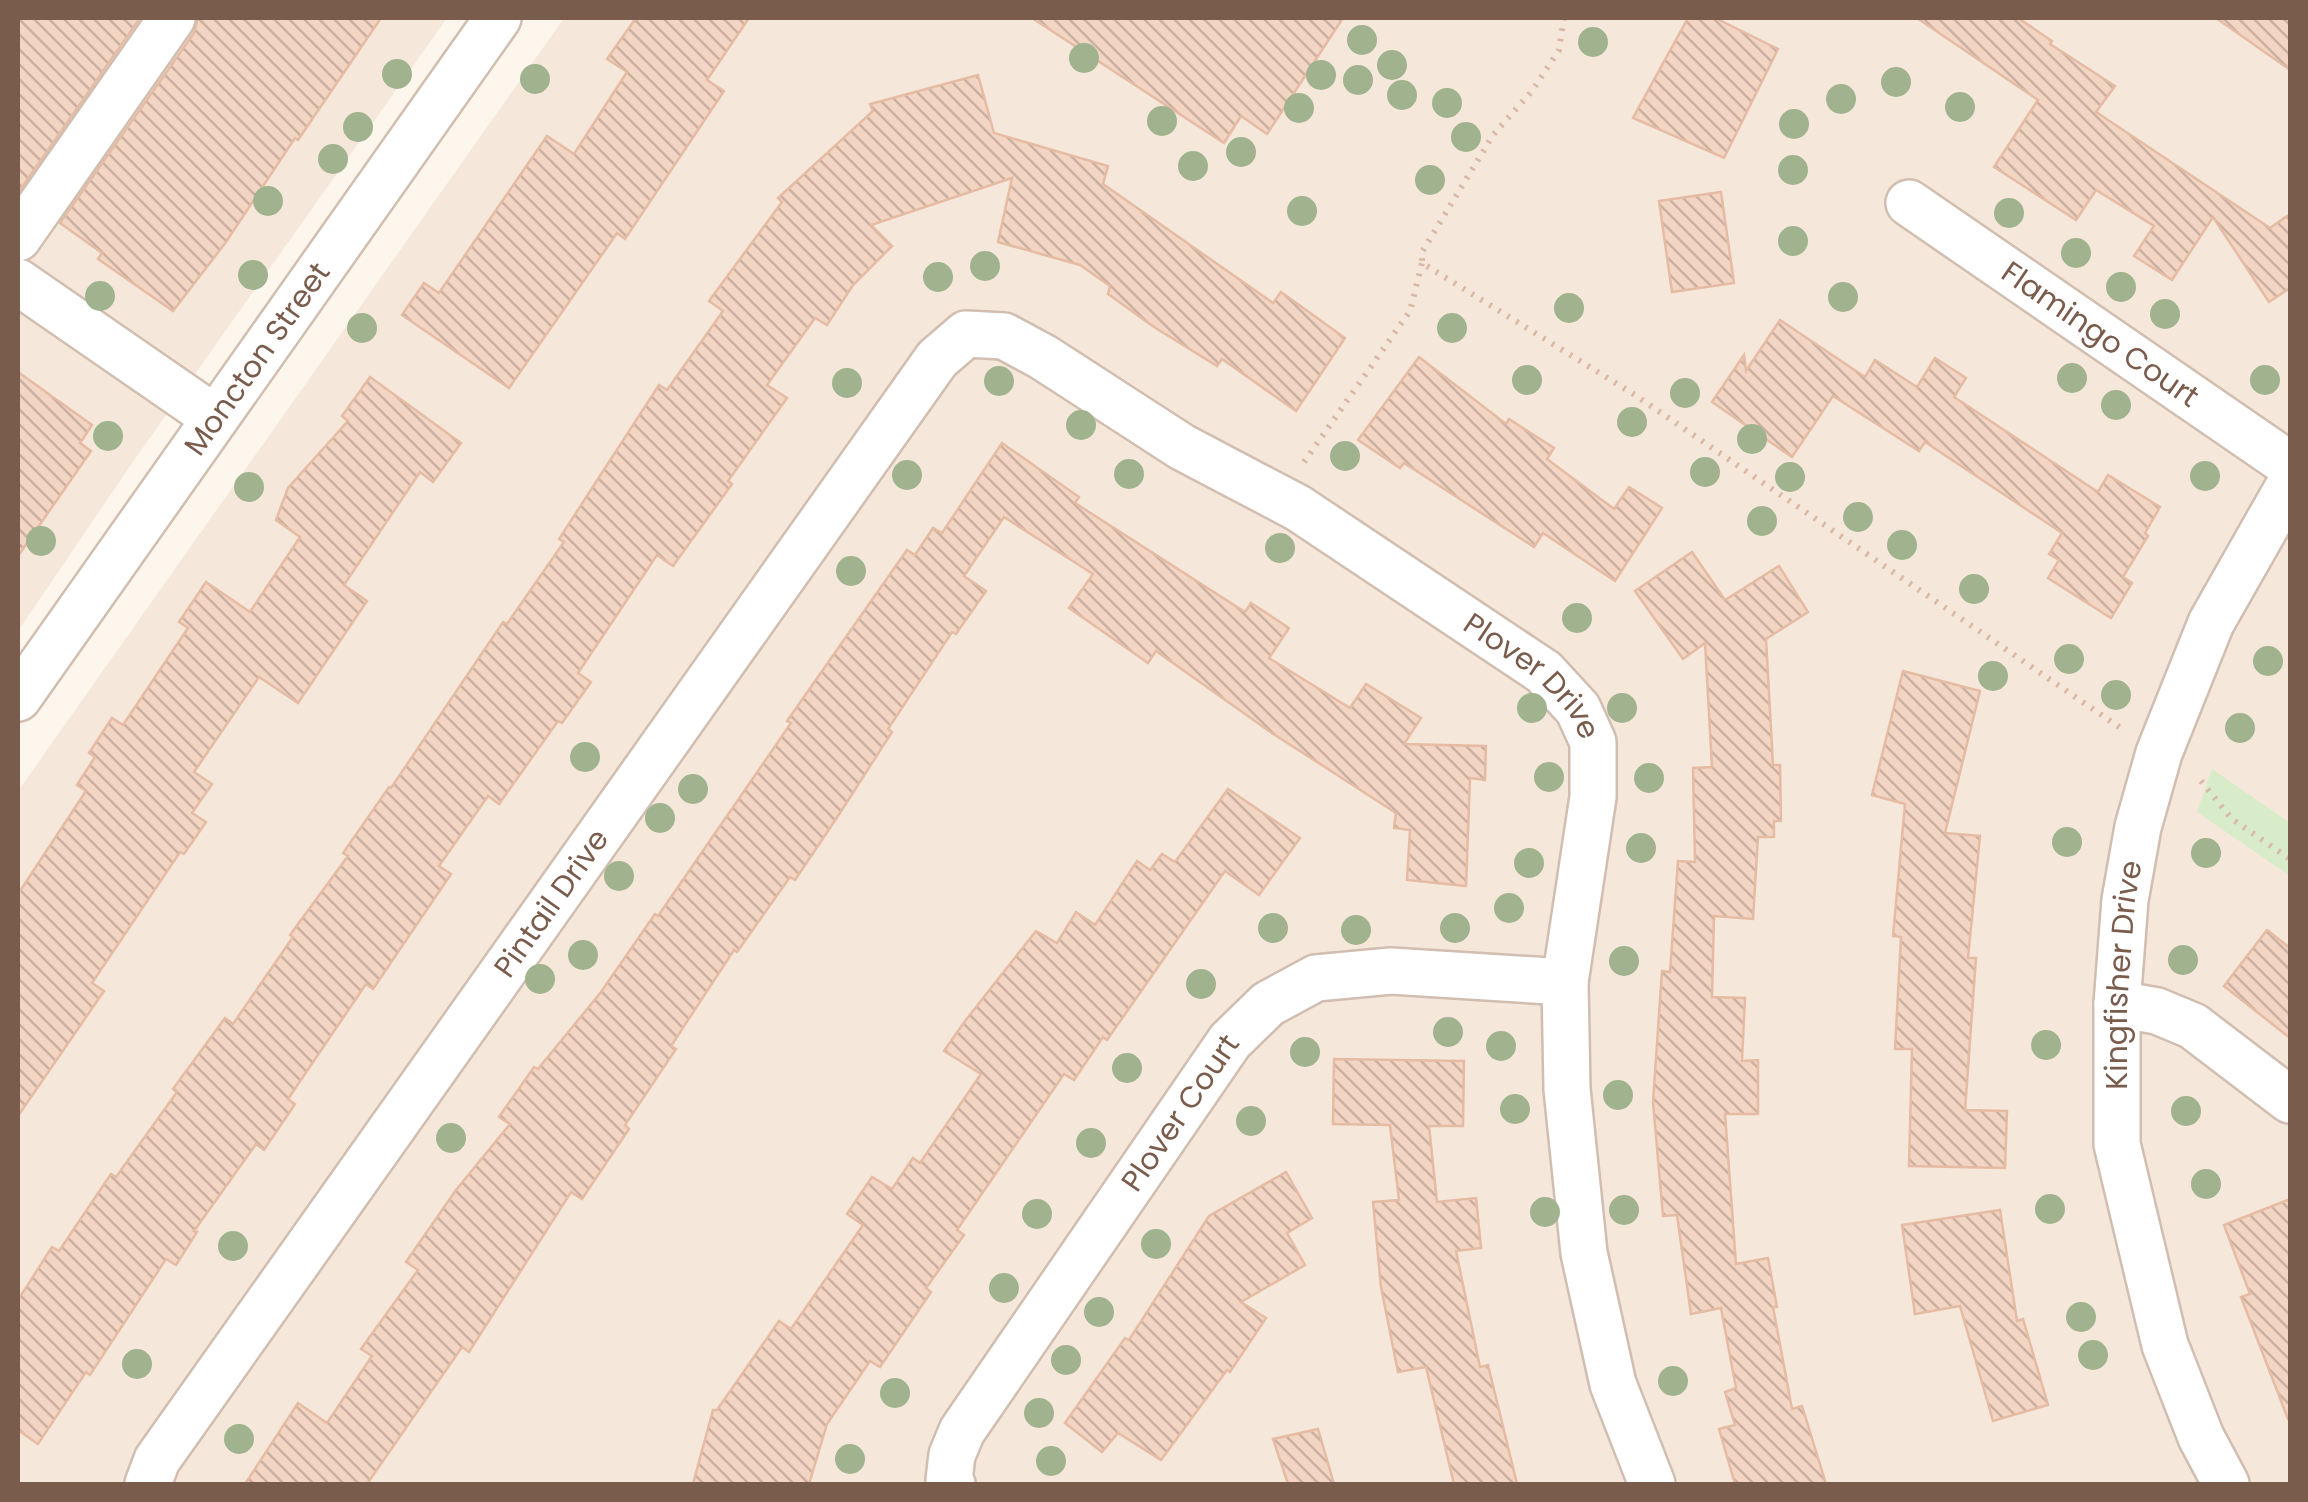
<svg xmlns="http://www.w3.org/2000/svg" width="2308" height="1502" viewBox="0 0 2308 1502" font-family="Poppins,sans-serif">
<defs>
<pattern id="building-back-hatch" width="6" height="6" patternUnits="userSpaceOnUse" patternTransform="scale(2.5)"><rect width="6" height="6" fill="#f3d5c3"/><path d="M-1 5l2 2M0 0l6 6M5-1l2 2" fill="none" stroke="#cab0a1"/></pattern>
</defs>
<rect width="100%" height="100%" fill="#fdf6ec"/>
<g fill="#f5e8da">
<polygon points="18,18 447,18 137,456 18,631"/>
<polygon points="564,18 2290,18 2290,1484 18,1484 18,791"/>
</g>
<polygon fill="#d8ecc9" points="2212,769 2290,823 2290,876 2197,812"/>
<g fill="url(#building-back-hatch)" stroke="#e6bba3" stroke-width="2.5">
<polygon points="18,18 140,18 18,193"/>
<polygon points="198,18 381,18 298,140 295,138 226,242 173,311 98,259 102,253 60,223 194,33"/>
<polygon points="636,18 749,18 707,80 724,91 625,239 617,233 509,388 402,315 424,283 439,293 547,136 574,154 627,72 607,59"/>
<polygon points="1032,18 1343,18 1267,134 1241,116 1224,143"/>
<polygon points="1688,18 1715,18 1778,49 1724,158 1633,118"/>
<polygon points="1917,18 2018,18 2052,41 2050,44 2115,86 2096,112 2270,228 2290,214 2290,288 2269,302 2213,217 2172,280 2134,256 2154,226 2096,190 2076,220 1994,167 2038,100"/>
<polygon points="2216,18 2290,18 2290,70"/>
<polygon points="978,75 994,133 1108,166 1103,184 1273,303 1281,292 1345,338 1296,411 1222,359 1217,366 1154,327 1108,294 1110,286 1080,265 998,242 1012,178 871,225 892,246 853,285 827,325 815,318 767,385 787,398 728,481 732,484 673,566 657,555 578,673 591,682 562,723 558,721 499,804 488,796 439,866 451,874 373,989 366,984 288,1099 295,1104 264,1150 256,1144 194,1231 197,1232 176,1265 166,1259 90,1375 86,1372 38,1444 18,1430 18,1300 52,1247 59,1251 111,1174 116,1177 177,1092 173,1089 225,1018 233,1024 293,937 290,935 348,856 343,853 389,787 391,788 503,622 507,624 564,542 559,539 659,385 667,390 723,311 709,301 782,202 778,198 873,111 870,104"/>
<polygon points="1721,192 1734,283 1672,292 1659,201"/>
<polygon points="1780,320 1865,377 1875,360 1917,387 1935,358 1966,378 1954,397 2098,492 2108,475 2160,507 2145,533 2148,536 2123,577 2132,583 2111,618 2048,578 2059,560 2049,554 2062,533 1925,442 1919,451 1833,396 1792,457 1712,402 1744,355 1746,371"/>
<polygon points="1419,357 1506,424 1509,419 1554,448 1547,459 1614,509 1629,487 1662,508 1615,581 1543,533 1534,547 1404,463 1400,468 1358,440"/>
<polygon points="18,372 92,425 80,443 91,451 18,556"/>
<polygon points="370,377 461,443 433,482 420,472 344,585 367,601 298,703 259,677 194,772 212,784 192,813 206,822 184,854 180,852 92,983 104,991 18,1116 18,894 86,791 77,785 95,757 89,753 112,718 123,725 188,628 179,622 206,582 250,612 300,537 276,520 288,488 348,421 342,416"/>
<polygon points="1002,443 1079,497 1075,503 1245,612 1251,603 1289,628 1269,658 1350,708 1366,684 1421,718 1404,744 1486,746 1485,780 1470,778 1466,886 1407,880 1410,830 1394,828 1396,813 1269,731 1156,651 1148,663 1069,608 1093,574 1004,517 964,576 986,591 956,634 952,632 888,729 892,732 838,816 795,880 790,877 737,952 734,950 671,1046 676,1049 625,1125 629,1129 582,1199 571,1192 469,1352 462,1347 367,1484 245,1484 298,1403 327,1423 372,1356 361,1349 418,1270 406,1262 456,1190 510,1124 499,1117 534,1067 538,1069 601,992 655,914 658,916 791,723 787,721 907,550 915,555 933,528 942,533"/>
<polygon points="1692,552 1725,600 1779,566 1808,612 1766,639 1773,765 1780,765 1781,821 1774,821 1774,837 1758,837 1753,919 1714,916 1712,997 1745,998 1742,1061 1758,1060 1758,1114 1725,1114 1736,1264 1768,1258 1777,1307 1773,1307 1792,1409 1802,1406 1826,1484 1735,1484 1719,1429 1735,1425 1725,1392 1736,1388 1721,1308 1691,1314 1677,1215 1663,1216 1653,1102 1662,971 1670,972 1678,861 1695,862 1693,768 1712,767 1705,643 1683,659 1635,591"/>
<polygon points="1903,671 1980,691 1945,833 1980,836 1968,958 1976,958 1965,1110 2007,1111 2005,1168 1909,1166 1912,1049 1895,1049 1901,937 1893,936 1905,804 1872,795"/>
<polygon points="1228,789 1300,838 1259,895 1225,871 1107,1040 1103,1037 1074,1080 1064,1074 957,1230 964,1235 926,1288 931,1292 880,1367 870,1361 827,1424 809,1484 693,1484 713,1410 717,1410 779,1321 791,1329 863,1225 847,1214 872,1177 892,1189 913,1158 920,1163 981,1074 944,1051 965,1021 1036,931 1057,943 1076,912 1095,925 1137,861 1150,870 1162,854 1175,862"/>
<polygon points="2267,930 2290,948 2290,1038 2224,986"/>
<polygon points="1334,1059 1464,1061 1463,1126 1429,1126 1437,1202 1476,1198 1481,1248 1456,1251 1480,1367 1488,1365 1517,1484 1454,1484 1426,1367 1398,1372 1381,1287 1373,1202 1399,1200 1390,1125 1333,1124"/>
<polygon points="1286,1172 1312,1218 1287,1233 1305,1265 1241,1302 1266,1318 1230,1372 1227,1370 1161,1460 1118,1433 1102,1452 1065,1423 1125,1338 1129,1340 1209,1216"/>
<polygon points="2290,1199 2290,1418 2288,1419 2241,1297 2250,1294 2224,1225"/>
<polygon points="2000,1210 2017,1321 2023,1319 2048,1405 1993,1421 1960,1306 1915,1314 1902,1225"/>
<polygon points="1318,1429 1334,1484 1288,1484 1273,1439"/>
</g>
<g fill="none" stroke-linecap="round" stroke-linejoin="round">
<defs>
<g id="minor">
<path id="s1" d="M1909 203 2290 465"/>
<polyline points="18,238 172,18"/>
<polyline points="18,282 215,418"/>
<path id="s2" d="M18 698 498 18"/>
<polyline points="2117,1004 2157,1011 2193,1026 2290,1100"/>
<path id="s3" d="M148 1484 157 1460 937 359 966 334 1004 336 1043 357 1182 447 1298 508 1544 672 1578 709 1593 742V797L1565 982 1567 1089 1584 1253 1613 1384 1652 1484"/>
<path id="s4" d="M952 1484 949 1480 952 1455 962 1431 1230 1041 1268 1004 1316 978 1391 971 1565 982"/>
<path id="s5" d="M2226 1484 2201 1437 2165 1345 2117 1144V1004L2125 900 2138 827 2159 753 2211 623 2290 484"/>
</g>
</defs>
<use href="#minor" stroke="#d1beb0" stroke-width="50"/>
<g stroke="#d9b8a5" stroke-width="6" stroke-dasharray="2.5 8" stroke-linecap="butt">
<polyline points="1564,18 1559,50 1532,91 1493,135 1422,252 1422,263 1635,395 2122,729"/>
<polyline points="1304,462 1410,311 1422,263"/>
<polyline points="2201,781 2232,819 2290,859"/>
</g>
<use href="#minor" stroke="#fff" stroke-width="45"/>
</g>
<g fill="#a0b28e">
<circle cx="1362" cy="40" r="15"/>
<circle cx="1593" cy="42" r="15"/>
<circle cx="1084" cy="58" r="15"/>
<circle cx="1392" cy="65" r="15"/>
<circle cx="397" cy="74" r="15"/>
<circle cx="1321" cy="75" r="15"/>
<circle cx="535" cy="79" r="15"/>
<circle cx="1358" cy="80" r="15"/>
<circle cx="1896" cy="82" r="15"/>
<circle cx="1402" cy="95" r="15"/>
<circle cx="1841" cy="99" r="15"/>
<circle cx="1447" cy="103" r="15"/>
<circle cx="1960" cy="107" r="15"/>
<circle cx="1299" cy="108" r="15"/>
<circle cx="1162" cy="121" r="15"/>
<circle cx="1794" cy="124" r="15"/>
<circle cx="358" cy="127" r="15"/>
<circle cx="1466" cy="137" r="15"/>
<circle cx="1241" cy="152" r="15"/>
<circle cx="333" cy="159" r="15"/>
<circle cx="1193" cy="166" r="15"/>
<circle cx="1793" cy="170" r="15"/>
<circle cx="1430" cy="180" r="15"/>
<circle cx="268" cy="201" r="15"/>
<circle cx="1302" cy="211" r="15"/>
<circle cx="2009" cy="213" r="15"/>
<circle cx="1793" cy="241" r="15"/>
<circle cx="2076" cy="253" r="15"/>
<circle cx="985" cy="266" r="15"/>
<circle cx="253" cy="275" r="15"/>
<circle cx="938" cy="277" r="15"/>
<circle cx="2121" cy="287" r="15"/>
<circle cx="100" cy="296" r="15"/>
<circle cx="1843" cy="297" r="15"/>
<circle cx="1569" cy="308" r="15"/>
<circle cx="2165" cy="314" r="15"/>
<circle cx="362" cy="328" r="15"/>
<circle cx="1452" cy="328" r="15"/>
<circle cx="2072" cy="378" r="15"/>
<circle cx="1527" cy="380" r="15"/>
<circle cx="2265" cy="380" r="15"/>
<circle cx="999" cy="381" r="15"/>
<circle cx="847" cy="383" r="15"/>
<circle cx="1685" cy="393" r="15"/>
<circle cx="2116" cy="405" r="15"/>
<circle cx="1632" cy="422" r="15"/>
<circle cx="1081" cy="425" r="15"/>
<circle cx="108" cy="436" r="15"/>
<circle cx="1752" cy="439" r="15"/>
<circle cx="1345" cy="456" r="15"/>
<circle cx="1705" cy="472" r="15"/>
<circle cx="1129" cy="474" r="15"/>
<circle cx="907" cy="475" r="15"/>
<circle cx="2205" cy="476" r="15"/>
<circle cx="1790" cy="477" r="15"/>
<circle cx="249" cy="487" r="15"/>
<circle cx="1858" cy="517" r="15"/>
<circle cx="1762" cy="521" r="15"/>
<circle cx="41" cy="541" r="15"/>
<circle cx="1902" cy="545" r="15"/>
<circle cx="1280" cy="548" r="15"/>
<circle cx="851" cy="571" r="15"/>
<circle cx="1974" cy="589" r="15"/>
<circle cx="1577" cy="618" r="15"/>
<circle cx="2069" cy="659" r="15"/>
<circle cx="2268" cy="661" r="15"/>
<circle cx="1993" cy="676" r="15"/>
<circle cx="2116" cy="695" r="15"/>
<circle cx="1532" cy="708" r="15"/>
<circle cx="1622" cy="708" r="15"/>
<circle cx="2240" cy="728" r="15"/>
<circle cx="585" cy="757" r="15"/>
<circle cx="1549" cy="777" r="15"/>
<circle cx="1649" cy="778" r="15"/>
<circle cx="693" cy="789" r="15"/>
<circle cx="660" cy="818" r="15"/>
<circle cx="2067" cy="842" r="15"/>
<circle cx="1641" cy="848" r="15"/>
<circle cx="2206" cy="853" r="15"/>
<circle cx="1529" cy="863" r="15"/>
<circle cx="619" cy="876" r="15"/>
<circle cx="1509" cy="908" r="15"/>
<circle cx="1273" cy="928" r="15"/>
<circle cx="1455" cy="928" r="15"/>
<circle cx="1356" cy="930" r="15"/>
<circle cx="583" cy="955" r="15"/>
<circle cx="2183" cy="960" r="15"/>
<circle cx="1624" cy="961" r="15"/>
<circle cx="540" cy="979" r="15"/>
<circle cx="1201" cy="984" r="15"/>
<circle cx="1448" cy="1032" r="15"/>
<circle cx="2046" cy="1045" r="15"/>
<circle cx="1501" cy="1046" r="15"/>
<circle cx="1305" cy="1052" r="15"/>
<circle cx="1127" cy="1068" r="15"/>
<circle cx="1618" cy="1095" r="15"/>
<circle cx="1515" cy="1109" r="15"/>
<circle cx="2186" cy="1111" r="15"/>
<circle cx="1251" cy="1121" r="15"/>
<circle cx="451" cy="1138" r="15"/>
<circle cx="1091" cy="1143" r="15"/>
<circle cx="2206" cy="1184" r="15"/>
<circle cx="2050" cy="1209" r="15"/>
<circle cx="1624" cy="1210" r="15"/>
<circle cx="1545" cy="1212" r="15"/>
<circle cx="1037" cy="1214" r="15"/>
<circle cx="1156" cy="1244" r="15"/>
<circle cx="233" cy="1246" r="15"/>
<circle cx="1004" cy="1288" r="15"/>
<circle cx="1099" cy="1312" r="15"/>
<circle cx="2081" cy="1317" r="15"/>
<circle cx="2093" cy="1355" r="15"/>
<circle cx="1066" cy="1360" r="15"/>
<circle cx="137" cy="1364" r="15"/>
<circle cx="1673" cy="1381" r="15"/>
<circle cx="895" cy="1393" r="15"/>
<circle cx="1039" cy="1413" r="15"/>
<circle cx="239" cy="1439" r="15"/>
<circle cx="850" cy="1459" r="15"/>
<circle cx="1051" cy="1461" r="15"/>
</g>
<g text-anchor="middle" stroke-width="9" stroke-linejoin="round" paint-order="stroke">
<g font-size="30" fill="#7a5c4d" stroke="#fffaf3">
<text dy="10" stroke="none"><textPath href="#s1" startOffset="232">Flamingo Court</textPath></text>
<text dy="10" stroke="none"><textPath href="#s2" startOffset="415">Moncton Street</textPath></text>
<text dy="10" stroke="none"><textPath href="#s3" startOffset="2082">Plover Drive</textPath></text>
<text dy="10" stroke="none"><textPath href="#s3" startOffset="708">Pintail Drive</textPath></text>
<text dy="10" stroke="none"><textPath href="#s5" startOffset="528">Kingfisher Drive</textPath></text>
<text dy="10" stroke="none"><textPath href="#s4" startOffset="442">Plover Court</textPath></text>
</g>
</g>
<rect width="2308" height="1502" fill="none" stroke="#7a5c4d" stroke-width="40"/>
</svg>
